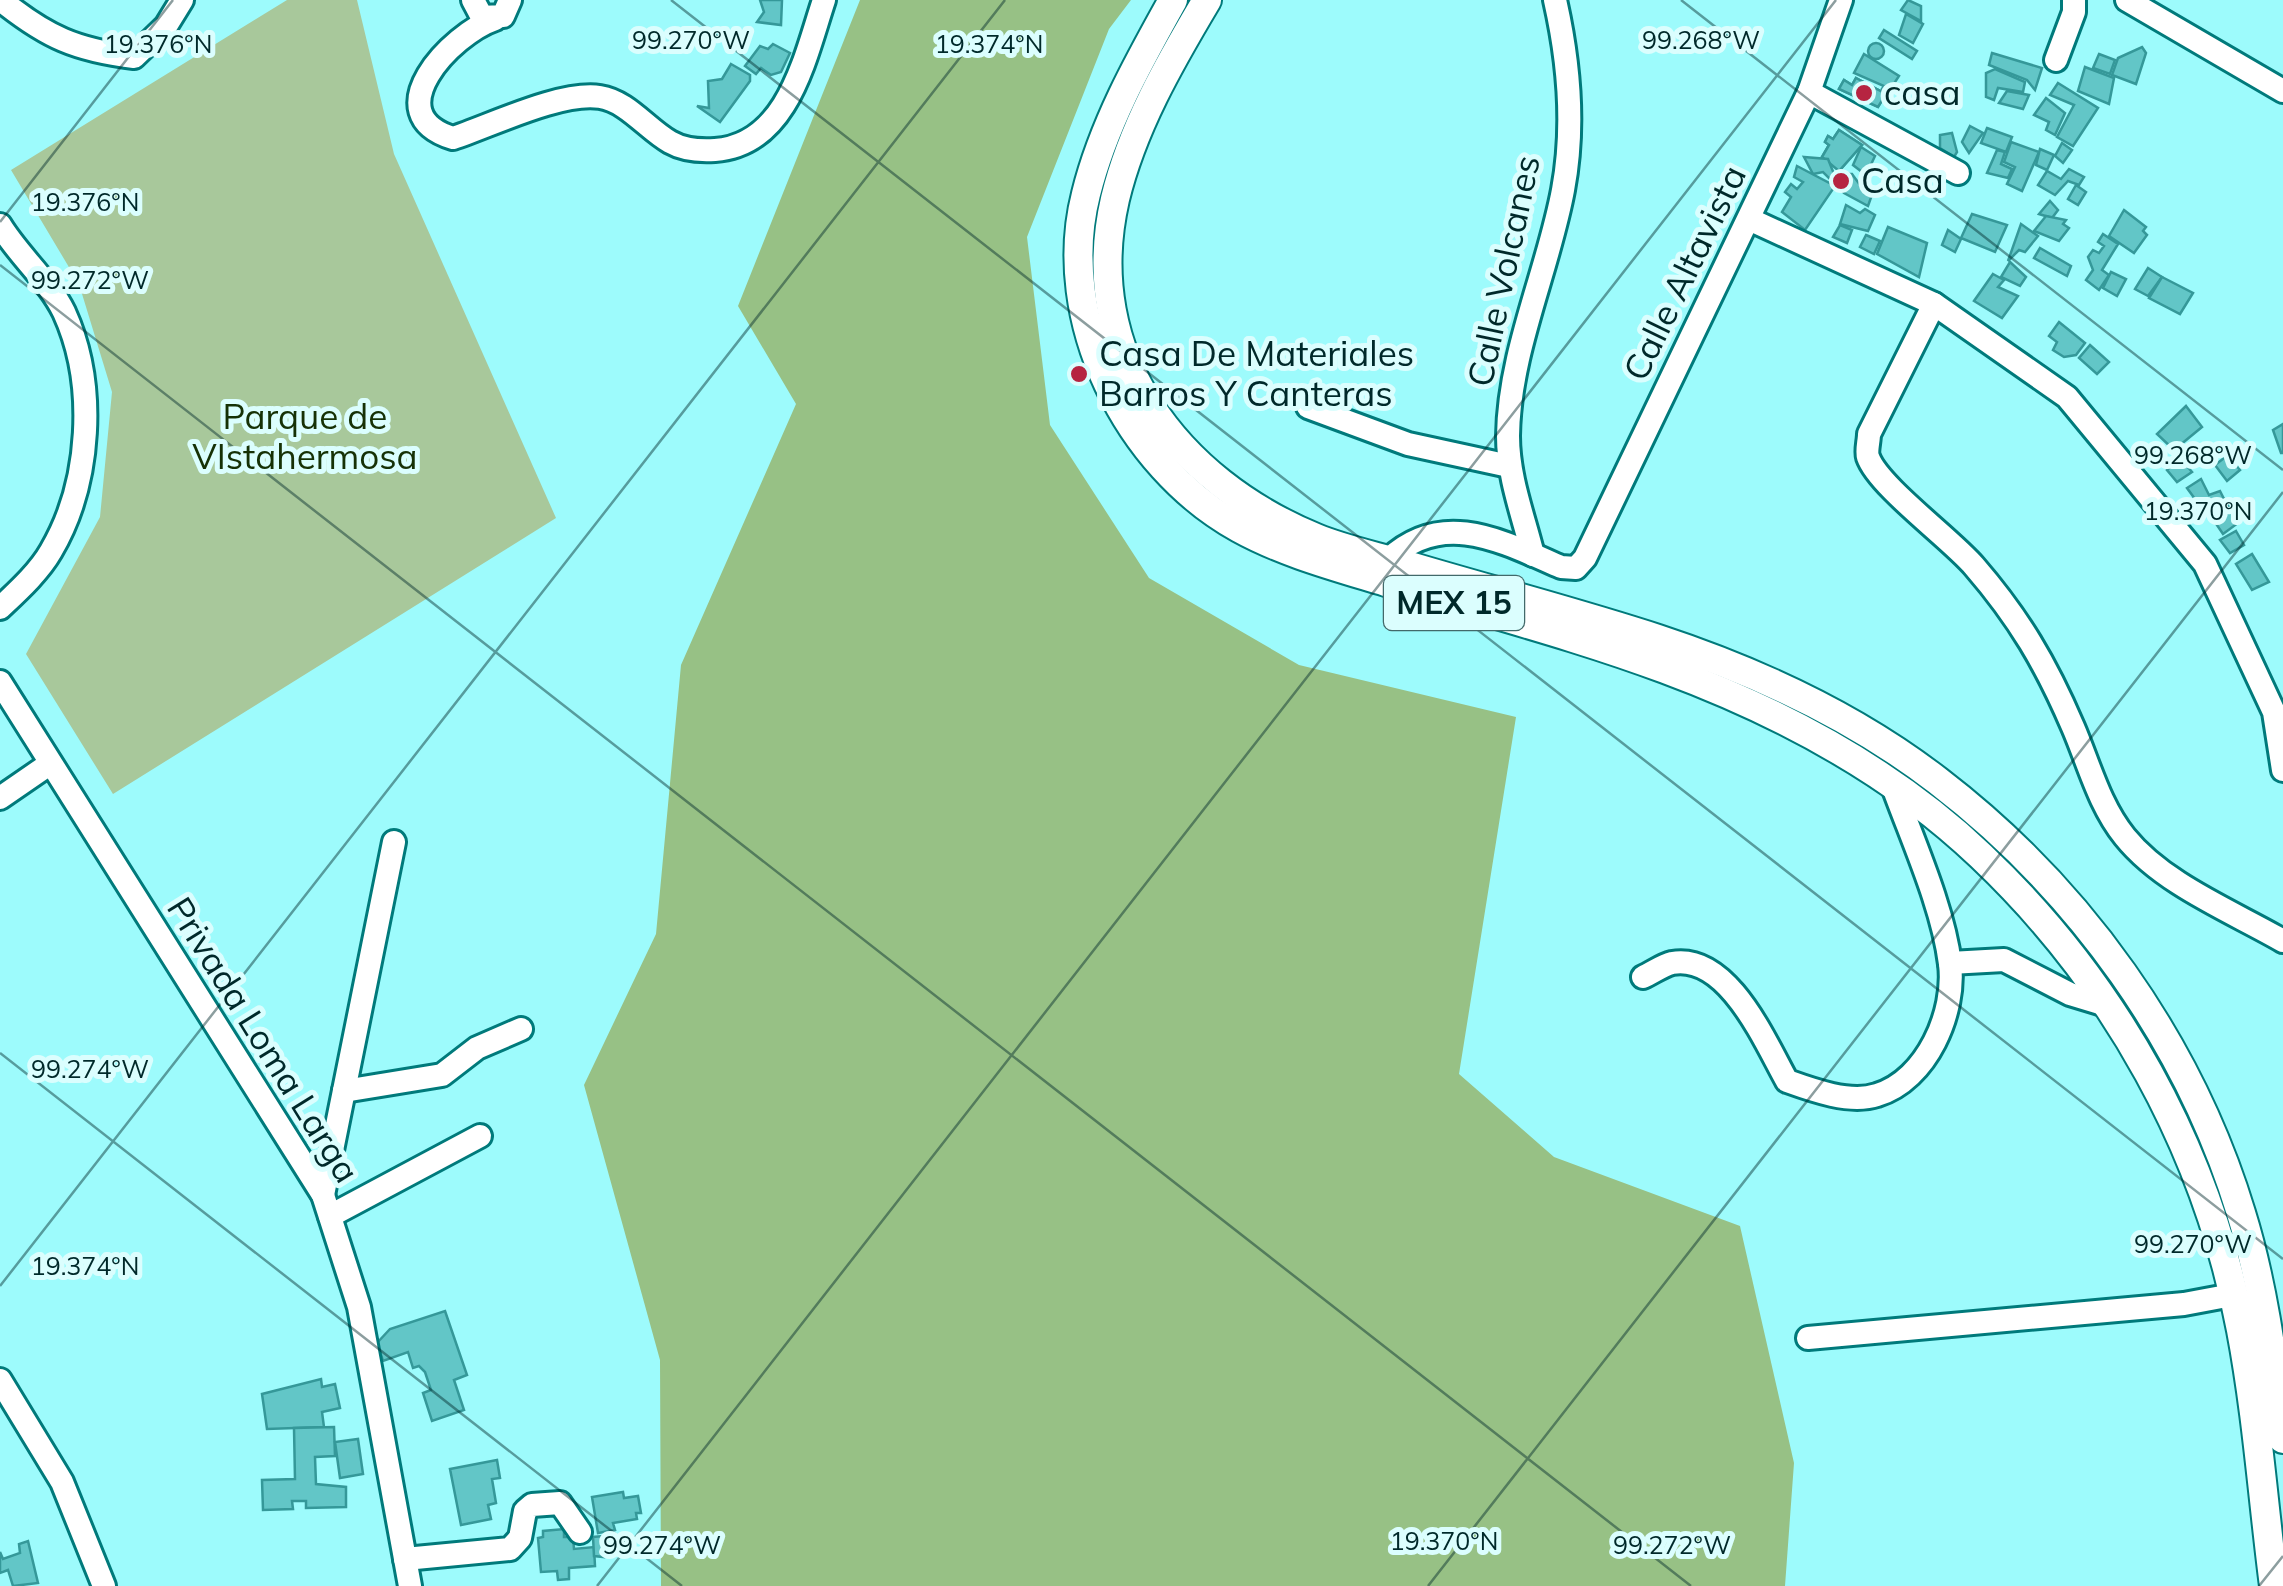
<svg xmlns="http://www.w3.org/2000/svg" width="2283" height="1586" viewBox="0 0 2283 1586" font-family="Mulish,sans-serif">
<rect width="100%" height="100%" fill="#9dfbfc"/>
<polygon fill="#a8c89b" points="287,0 357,0 394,154 556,518 113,794 26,654 100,517 112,392 79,284 11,170"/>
<polygon fill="#97c185" points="860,0 1131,0 1109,29 1027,237 1050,425 1149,578 1299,665 1516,717 1459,1074 1554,1157 1740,1226 1794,1463 1785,1586 661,1586 660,1360 584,1085 656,934 681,665 796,404 738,306"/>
<g fill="#62c6c7" stroke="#359899" stroke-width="2.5">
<polygon points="760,0 782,0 781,25 757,22 764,12"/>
<polygon points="1908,0 1921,6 1921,21 1901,10"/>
<polygon points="1906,14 1923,24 1913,43 1899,35"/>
<polygon points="1884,30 1917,51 1912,59 1879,38"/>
<circle cx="1876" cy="51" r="8"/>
<polygon points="773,44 790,53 781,72 771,75 761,68 756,74 745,66 760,46 768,49"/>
<polygon points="2142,47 2146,53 2136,84 2112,75 2118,58"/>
<polygon points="1992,53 2042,68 2035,90 2027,80 1989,65"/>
<polygon points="1864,54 1899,76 1888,93 1882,89 1884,86 1854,73"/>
<polygon points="2099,54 2115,60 2110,74 2093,68"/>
<polygon points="731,64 750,75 750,81 720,122 697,106 709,108 708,81 722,79"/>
<polygon points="2085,67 2114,78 2109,104 2078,91"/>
<polygon points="1995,69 2025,82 2023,92 1998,88 1994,100 1986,97 1986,73"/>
<polygon points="1856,78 1886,94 1878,107 1839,89 1844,80 1852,85"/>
<polygon points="1856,78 1886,94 1878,107 1839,89 1844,80 1852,85"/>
<polygon points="2058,83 2098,108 2073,146 2057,137 2074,105 2050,95"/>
<polygon points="2007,91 2029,95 2023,109 1999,103"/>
<polygon points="2046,98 2065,113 2055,135 2046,130 2049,122 2034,115"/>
<polygon points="1970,126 1983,133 1969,153 1962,142"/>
<polygon points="1987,128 2012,137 2006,152 1981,143"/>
<polygon points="1839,130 1862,145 1839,171 1829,158 1822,157 1829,145 1825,142 1828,136 1833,139"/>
<polygon points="1839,130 1862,145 1839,171 1822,157 1829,145 1825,142 1828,136 1833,139"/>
<polygon points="1952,133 1957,152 1954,157 1940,148 1940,135"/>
<polygon points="2011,142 2039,152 2022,191 2007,184 2015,167 2004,162"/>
<polygon points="2062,143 2072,150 2063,163 2055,156"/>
<polygon points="1861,147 1875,156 1866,175 1853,165"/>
<polygon points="2040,149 2054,155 2047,170 2036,165"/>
<polygon points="1997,150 2005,152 2001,164 2012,169 2008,178 1987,173"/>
<polygon points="1804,157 1828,159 1834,174 1852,174 1860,185 1874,189 1868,206 1844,193 1823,172 1813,174"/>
<polygon points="1797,166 1835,186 1805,230 1782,212 1791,197 1785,192 1791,184 1797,189 1803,182 1794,177"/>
<polygon points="2069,169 2084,177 2079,185 2068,181 2055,195 2038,185 2047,171 2061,179"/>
<polygon points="2076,185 2086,192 2078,205 2068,199"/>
<polygon points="2050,201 2058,210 2052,218 2039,214"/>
<polygon points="1846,205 1860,213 1865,209 1875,215 1868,231 1840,224"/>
<polygon points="2124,210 2146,227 2143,231 2147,235 2134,253 2109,236"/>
<polygon points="1972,214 2007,225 1995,252 1961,238"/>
<polygon points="2046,216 2066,220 2063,224 2069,228 2059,241 2034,231"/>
<polygon points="2021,224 2038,236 2025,252 2019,250 2008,261"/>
<polygon points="1840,225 1852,230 1847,243 1833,237"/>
<polygon points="1888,227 1927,243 1919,277 1877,254"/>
<polygon points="1948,230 1961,239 1955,252 1942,245"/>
<polygon points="2103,234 2118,244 2102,270 2109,275 2099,290 2086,280 2093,270 2088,257 2093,250 2099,253 2104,246 2098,242"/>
<polygon points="1866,235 1880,241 1874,254 1860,247"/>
<polygon points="2040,248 2071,266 2067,276 2034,258"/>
<polygon points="2010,262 2026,277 2020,286 2001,277"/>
<polygon points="2148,268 2162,277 2148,296 2135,289"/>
<polygon points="2111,272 2126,279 2117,296 2103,288"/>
<polygon points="1993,274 2004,280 1998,287 2018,296 2002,318 1974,301"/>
<polygon points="2162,277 2193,293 2180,314 2149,298"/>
<polygon points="2059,322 2085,343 2076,355 2064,357 2053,350 2057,342 2049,336"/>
<polygon points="2090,345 2109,362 2097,374 2079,358"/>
<polygon points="2186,406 2202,427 2174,450 2157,434"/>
<polygon points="2283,424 2283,453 2281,453 2273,430"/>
<polygon points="2228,455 2240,470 2227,481 2215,465"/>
<polygon points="2180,458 2192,472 2177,482 2167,470"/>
<polygon points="2201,479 2209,495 2220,491 2224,499 2203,510 2187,488"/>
<polygon points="2224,499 2238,523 2223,534 2206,509"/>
<polygon points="2236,531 2244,545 2230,553 2220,540"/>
<polygon points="2252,554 2269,582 2252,590 2236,564"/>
<polygon points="445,1311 467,1375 454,1380 464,1410 432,1421 423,1393 431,1390 425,1372 419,1366 413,1368 408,1352 383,1361 377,1343 390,1329"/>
<polygon points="321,1379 322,1387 335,1384 340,1408 322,1412 324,1427 267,1429 262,1394"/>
<polygon points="334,1427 335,1456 315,1457 316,1484 346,1487 346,1507 306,1508 306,1501 292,1501 293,1509 263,1510 262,1480 295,1479 294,1428"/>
<polygon points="358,1439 363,1474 340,1478 335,1442"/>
<polygon points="497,1460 500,1478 492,1479 496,1503 488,1505 491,1519 461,1525 450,1469"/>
<polygon points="623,1492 624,1498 638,1496 641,1513 636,1513 637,1519 613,1523 615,1530 598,1533 592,1497"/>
<polygon points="564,1529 564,1537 573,1537 574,1549 594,1547 595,1566 569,1568 569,1579 558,1580 557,1571 541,1572 538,1538 543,1537 543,1531"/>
<polygon points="603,1536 604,1557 594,1556 593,1537"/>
<polygon points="28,1541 38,1583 13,1586 8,1570 0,1573 0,1552 3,1559 20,1553 19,1544"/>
</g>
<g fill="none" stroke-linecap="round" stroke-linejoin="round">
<defs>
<g id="minor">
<polyline points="473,0 482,17 503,16 510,0"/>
<polyline points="2127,0 2283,91"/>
<path d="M2 1C47 37 76 50 134 57L166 26 182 0"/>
<path d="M495 19C451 34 375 114 453 138 492 125 561 91 600 97 627 101 647 129 670 142 684 150 700 151 715 150 788 145 805 57 824 0"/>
<polyline points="2056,60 2074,12 2074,0"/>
<polyline points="1809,92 1958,173"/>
<polyline points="1751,220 1934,304 2067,397 2205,564 2274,712 2283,770"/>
<path d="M0 225C18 255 49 281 64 312 97 384 91 483 51 551 39 572 18 591 0 608"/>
<path d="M1934 304 1869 434C1869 441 1866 451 1868 457 1878 486 1951 539 1974 566 2019 618 2046 664 2073 727 2089 764 2099 805 2125 837 2163 884 2231 911 2283 941"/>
<polyline points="1308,407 1408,444 1509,466"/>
<path d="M1533 555C1523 515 1508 477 1508 436 1509 352 1548 271 1563 190 1575 126 1569 62 1555 0"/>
<path d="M1389 559C1443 509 1501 541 1561 567L1576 568 1585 558 1809 92 1841 0"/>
<polyline points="0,682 323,1195 359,1307 410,1586"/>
<polyline points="0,798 48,765"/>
<polyline points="1950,963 2004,960 2070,994 2103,1004"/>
<path d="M1643 977C1652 973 1663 965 1672 963 1728 953 1765 1042 1787 1081 1812 1090 1850 1104 1877 1095 1927 1080 1956 1012 1950 964 1943 906 1911 837 1891 781"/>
<polyline points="344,1091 442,1075 477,1048 521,1029"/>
<polyline points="323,1195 394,842"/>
<polyline points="330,1216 480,1136"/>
<polyline points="1808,1338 2184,1304 2232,1295"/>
<polyline points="0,1380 62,1482 104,1586"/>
<polyline points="405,1559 510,1549 520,1538 525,1511 532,1505 560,1503 580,1532"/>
</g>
<g id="major">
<path d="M1173 0C1139 61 1103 125 1086 194 1054 319 1127 466 1239 528 1284 553 1337 567 1386 582 1479 611 1574 635 1665 669 1781 712 1891 770 1981 856 2115 983 2207 1149 2241 1330 2257 1414 2263 1501 2274 1586"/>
<path d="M1207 0C1170 62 1132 128 1115 199 1079 355 1177 481 1316 538 1345 550 1376 556 1406 565 1490 590 1575 612 1658 639 1758 672 1854 716 1938 781 2079 889 2189 1042 2241 1213 2264 1287 2273 1363 2283 1439"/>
</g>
</defs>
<use href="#minor" stroke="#007a7b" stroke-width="28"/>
<use href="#major" stroke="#007a7b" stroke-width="32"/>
<use href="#minor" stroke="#fff" stroke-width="22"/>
<use href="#major" stroke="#fff" stroke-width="28"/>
</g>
<path fill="none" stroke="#00292a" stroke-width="2.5" stroke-opacity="0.45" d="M671 0 2283 1259M1681 0 2283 470M0 222 173 0M0 265 1691 1586M0 1053 682 1586M0 1286 1005 0M597 1586 1836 0M1428 1586 2283 492M2259 1586 2283 1556"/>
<g fill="#b62441" stroke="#dbfefe" stroke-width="4">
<circle cx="1864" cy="93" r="10"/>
<circle cx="1841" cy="181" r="10"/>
<circle cx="1079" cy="374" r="10"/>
</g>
<g text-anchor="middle" stroke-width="10" stroke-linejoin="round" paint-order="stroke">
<rect fill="#dbfefe" stroke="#42696a" stroke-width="2.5" x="1384" y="576" width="140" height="54" rx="8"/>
<g font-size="32" font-weight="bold" fill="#00292a">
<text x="1454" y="614">MEX 15</text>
</g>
<g font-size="35" fill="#00292a" stroke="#dbfefe" text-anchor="start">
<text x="1884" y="105">casa</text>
<text x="1861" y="193">Casa</text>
<text x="1099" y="366">Casa De Materiales<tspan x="1099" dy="40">Barros Y Canteras</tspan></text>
</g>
<g font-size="35" fill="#00292a" stroke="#dbfefe">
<text transform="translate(1504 271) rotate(-78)" y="12">Calle Volcanes</text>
<text transform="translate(1685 273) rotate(-64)" y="12">Calle Altavista</text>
<text transform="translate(263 1040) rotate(58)" y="12">Privada Loma Larga</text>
</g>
<g font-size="35" fill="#163106" stroke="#dbfefe">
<text x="305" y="429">Parque de<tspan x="305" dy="40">VIstahermosa</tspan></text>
</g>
</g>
<g font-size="25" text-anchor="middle" fill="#00292a" stroke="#dbfefe" stroke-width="10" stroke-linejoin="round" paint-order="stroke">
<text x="691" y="49">99.270°W</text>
<text x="1701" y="49">99.268°W</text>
<text x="158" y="53">19.376°N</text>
<text x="989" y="53">19.374°N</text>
<text x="85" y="211">19.376°N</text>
<text x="90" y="289">99.272°W</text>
<text x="2193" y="464">99.268°W</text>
<text x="2198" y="520">19.370°N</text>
<text x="90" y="1078">99.274°W</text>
<text x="2193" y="1253">99.270°W</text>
<text x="85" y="1275">19.374°N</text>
<text x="1444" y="1550">19.370°N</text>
<text x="662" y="1554">99.274°W</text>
<text x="1672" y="1554">99.272°W</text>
</g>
</svg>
